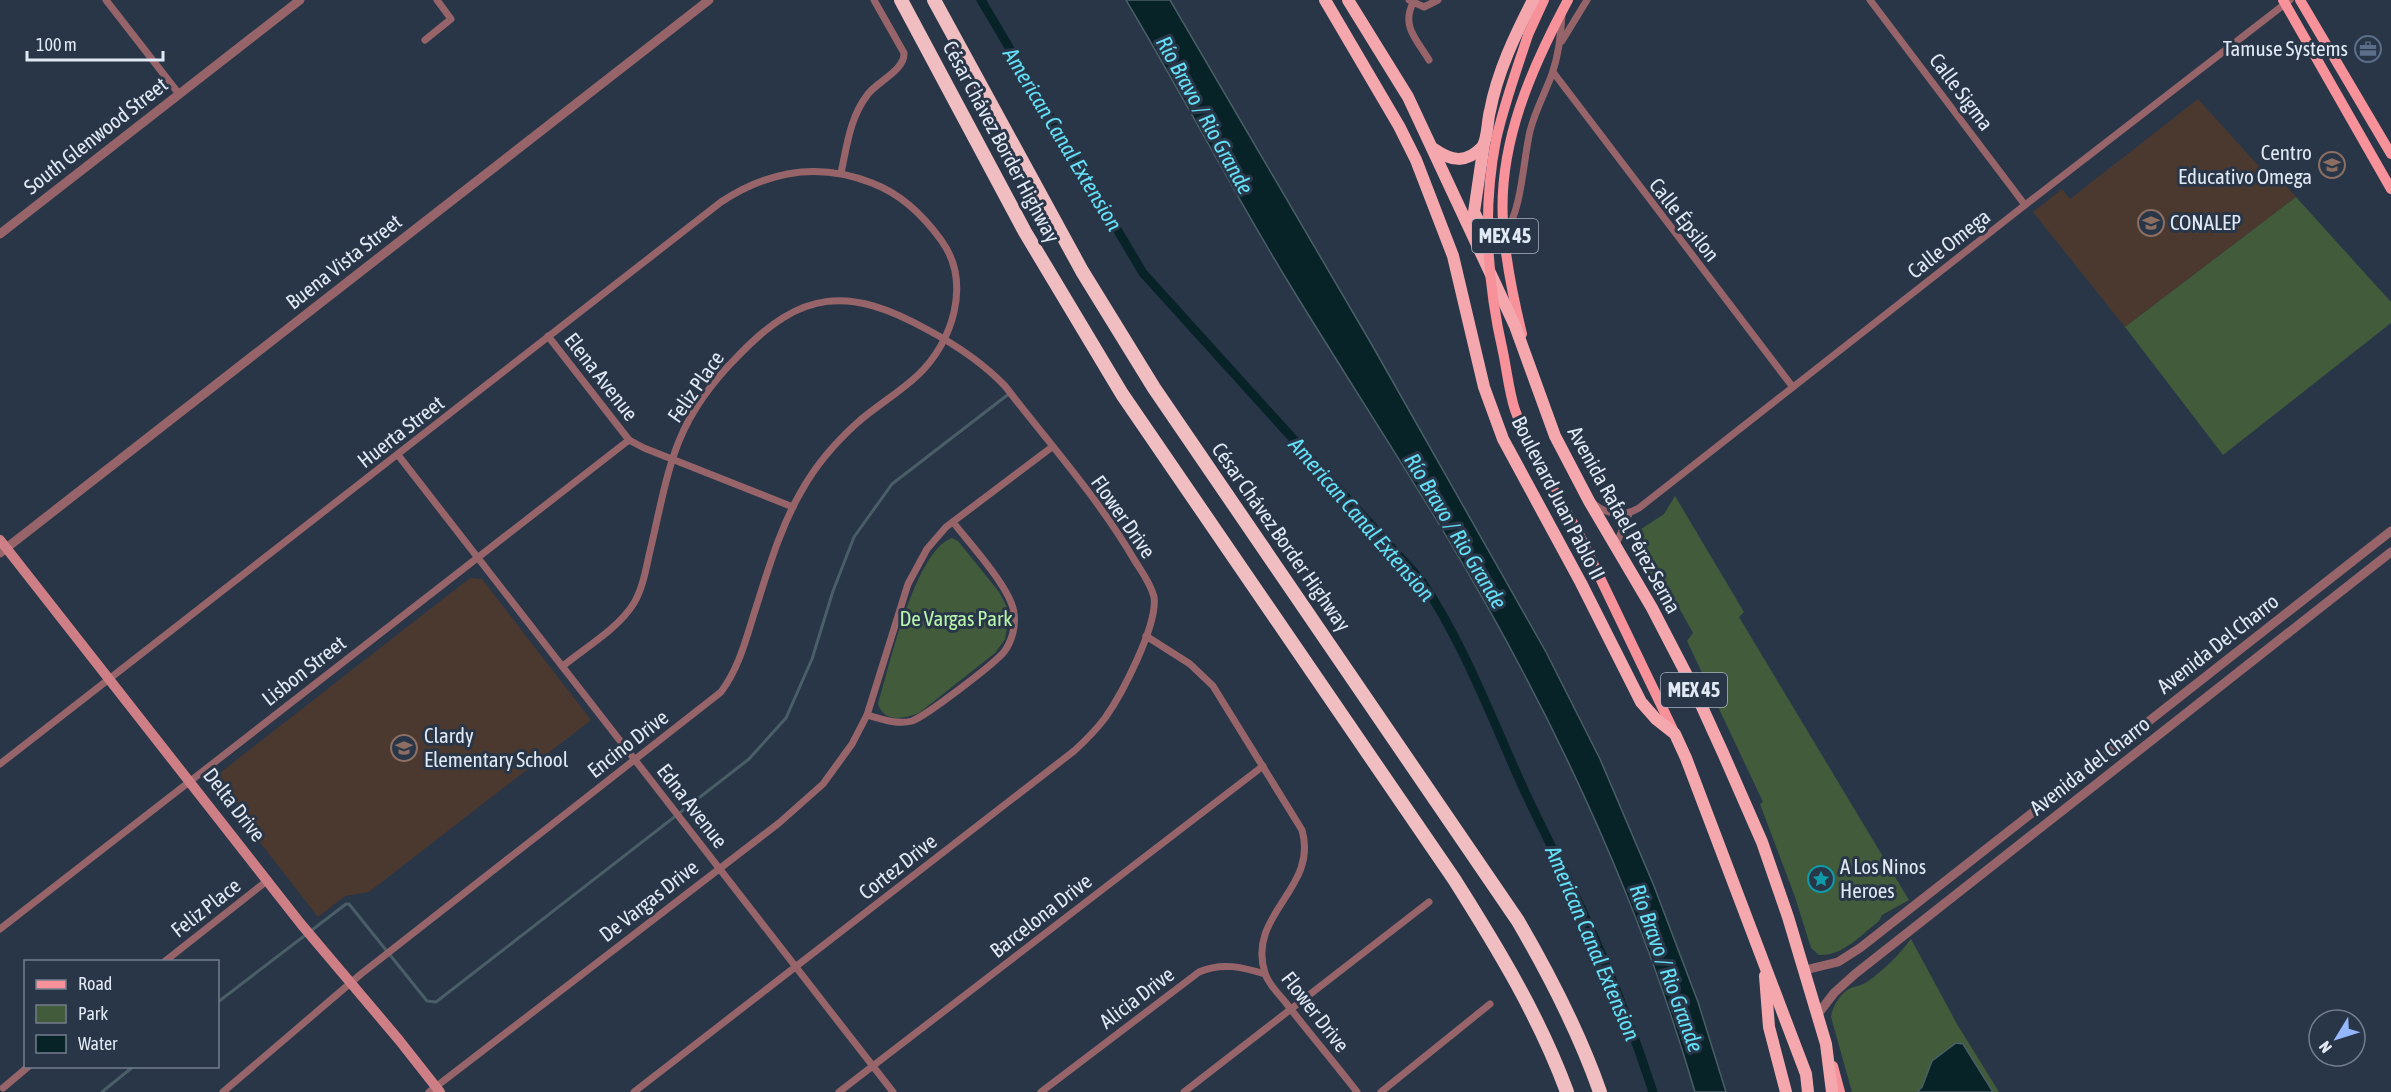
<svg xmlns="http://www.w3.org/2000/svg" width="2391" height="1092" viewBox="0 0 2391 1092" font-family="'Asap Condensed',sans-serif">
<rect width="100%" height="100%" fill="#293648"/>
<g fill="#4b392f">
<polygon points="2198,99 2275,184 2281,180 2296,197 2125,327 2033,212 2062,189 2070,199"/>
<polygon points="470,578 482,579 591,720 369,892 345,896 318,917 216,786 217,775"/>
</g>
<g fill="#415b3b">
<polygon points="2296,197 2391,302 2391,323 2223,455 2125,327"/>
<path d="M1675 496 1744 612 1739 617 1909 900 1882 915 1879 921C1861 935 1843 956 1819 955L1811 948 1795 897 1760 804 1763 802 1687 641 1693 633 1668 588 1657 587 1632 541V535L1664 514Z"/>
<path d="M952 538 958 541 999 592 1007 607 1008 623 1005 639 995 653 919 713C903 719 884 723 878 704 889 668 915 550 952 538Z"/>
<path d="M1911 939 1957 1024 1999 1092H1852L1831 1017C1832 1007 1840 994 1849 989 1854 986 1861 986 1867 982 1884 970 1898 956 1911 939Z"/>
</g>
<g fill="#082328" stroke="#495e66" stroke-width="1.5">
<path d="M1126 0H1170L1372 345 1546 652 1600 759 1654 886 1698 1002 1726 1092H1695C1651 941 1589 795 1515 657 1446 527 1363 405 1287 280 1231 188 1181 92 1126 0Z"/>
<polygon points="1956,1043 1963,1044 1993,1092 1917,1092 1922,1087 1932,1061"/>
</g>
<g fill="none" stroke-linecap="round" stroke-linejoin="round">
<g stroke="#495e66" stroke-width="3">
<polyline points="218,1002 346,904 349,904 427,1001 436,1002 749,759 786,718 812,659 833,591 854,537 892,484 1010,393"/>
<polyline points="102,1092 134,1066"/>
</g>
<path stroke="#082328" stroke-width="9" d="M981 0 1143 273 1421 580C1465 645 1492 720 1525 792 1548 841 1574 889 1595 939 1617 989 1636 1040 1653 1092"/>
<g stroke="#976569" stroke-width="7">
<polyline points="106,0 179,94"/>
<polyline points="1409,0 1424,7 1438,0"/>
<polyline points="1870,0 2025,205"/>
<path d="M1413 3C1401 26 1417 40 1429 60"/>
<polyline points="425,40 451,19 437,0"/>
<polyline points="1562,41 1587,0"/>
<polyline points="1553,72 1792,386"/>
<path d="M841 173C847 145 850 117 868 94 878 81 905 70 904 53L874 0"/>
<path d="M1505 234C1522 209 1523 161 1530 131 1535 111 1545 93 1552 74 1559 54 1561 35 1562 15"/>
<polyline points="548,336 629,440 644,448 793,507"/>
<polyline points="398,455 893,1092"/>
<path d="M1594 504C1608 515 1624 517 1639 508L2025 205 2290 0"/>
<polyline points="1615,547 1629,514"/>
<path d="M1146 636 1190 664 1213 686 1302 830C1319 889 1246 914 1265 973 1268 984 1279 994 1286 1003 1309 1033 1334 1062 1357 1092"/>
<path d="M563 666C586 647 618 629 634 603 643 588 646 568 650 551 659 514 665 476 679 441 692 409 714 380 738 356 802 289 849 286 928 330 956 345 983 363 1005 386 1049 443 1099 499 1135 561 1142 572 1151 584 1154 597 1158 625 1122 694 1105 718 1096 730 1085 741 1074 751L634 1092"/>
<path d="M867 715C881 719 898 725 912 721 926 716 994 664 1004 652 1012 641 1016 626 1014 613 1011 588 969 543 953 522"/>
<path d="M0 764 721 202C768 171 819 162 872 183 901 194 923 215 941 240 972 282 953 342 918 375 899 393 876 406 857 423 836 442 816 465 802 490 779 529 767 574 753 617 745 643 738 669 721 692L361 974 223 1092"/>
<polyline points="0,929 629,440"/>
<polyline points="164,962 268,880"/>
<polyline points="3,1088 29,1066"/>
<polyline points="429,1092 779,823 823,784 852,744 867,715 908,584 927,549 946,527 1052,447"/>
<polyline points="839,1092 1263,766"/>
<path d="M1041 1092 1199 972C1222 962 1242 967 1265 974"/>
<polyline points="1184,1092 1429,902"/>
<polyline points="1381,1092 1490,1004"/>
</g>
<g stroke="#976569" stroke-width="9">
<polyline points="0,234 300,0"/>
<polyline points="0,553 709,0"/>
<polyline points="1805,970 1838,962 1860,948 2391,531"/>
<polyline points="1818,1014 1834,993 1855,974 2391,552"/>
</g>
<polyline stroke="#ce7f86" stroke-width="10" points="0,540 301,924 399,1040 440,1092"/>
<g stroke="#f7929b" stroke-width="10">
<polyline points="2283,0 2391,189"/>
<polyline points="2300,0 2391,154"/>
<polyline points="1528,35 1544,0"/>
<path d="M1522 334C1513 297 1505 260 1503 222 1498 143 1532 67 1568 0"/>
<polyline points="1578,532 1675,734"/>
<polyline points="1833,1066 1840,1092"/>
</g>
<g stroke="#f4a8ae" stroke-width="12">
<polyline points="1325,0 1399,126 1416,160 1453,256 1484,387 1503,439 1581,583 1641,702 1656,719 1675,734 1686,758 1806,1074 1808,1092"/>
<polyline points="1348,0 1408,97 1515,326 1555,436 1589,501 1652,608 1693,687 1723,753 1762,842 1788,917 1826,1044 1832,1092"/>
<polyline points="1484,144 1474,212 1479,222 1505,234"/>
<path d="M1434 149C1451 161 1466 164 1482 147 1488 139 1487 121 1490 111 1497 73 1515 35 1533 0"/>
<polyline points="1765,976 1769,1027 1786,1092"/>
</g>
<g stroke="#f0bdc0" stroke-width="14">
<path d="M901 0 1025 232 1122 394 1454 879C1497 947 1539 1016 1567 1092"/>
<path d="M934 0 1082 271 1154 388 1518 921C1550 976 1579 1032 1600 1092"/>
</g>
<path stroke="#f7929b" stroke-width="10" d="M1528 35C1517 69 1504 104 1496 140 1482 211 1487 282 1503 352 1507 371 1509 392 1515 410 1531 453 1555 492 1578 532"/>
</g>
<defs>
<symbol id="office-ring" viewBox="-11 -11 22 22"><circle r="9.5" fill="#293648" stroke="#5c6f8a" stroke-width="1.5"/><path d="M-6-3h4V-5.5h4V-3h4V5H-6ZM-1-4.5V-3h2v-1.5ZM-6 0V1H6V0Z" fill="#5c6f8a"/></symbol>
<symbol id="school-ring" viewBox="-11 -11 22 22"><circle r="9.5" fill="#293648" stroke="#8d6e63" stroke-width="1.5"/><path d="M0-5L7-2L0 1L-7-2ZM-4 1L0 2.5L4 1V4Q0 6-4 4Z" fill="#8d6e63"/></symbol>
<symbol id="sight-ring" viewBox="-11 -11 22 22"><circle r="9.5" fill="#293648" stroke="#0f9aa8" stroke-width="1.5"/><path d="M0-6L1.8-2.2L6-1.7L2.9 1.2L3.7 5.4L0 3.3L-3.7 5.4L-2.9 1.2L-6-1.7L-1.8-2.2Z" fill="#0f9aa8"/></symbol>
</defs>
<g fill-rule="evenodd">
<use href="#office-ring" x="2353" y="34" width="30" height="30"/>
<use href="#school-ring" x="2317" y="150" width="30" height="30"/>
<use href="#school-ring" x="2136" y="208" width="30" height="30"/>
<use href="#school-ring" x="389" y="733" width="30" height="30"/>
<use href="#sight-ring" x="1806" y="864" width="30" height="30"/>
</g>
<g text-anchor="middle" stroke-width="6" stroke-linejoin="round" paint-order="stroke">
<g fill="#293648" stroke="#aab3c1" stroke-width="1.5">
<rect x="1472" y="219" width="66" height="34" rx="4.5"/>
<rect x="1661" y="673" width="66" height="34" rx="4.5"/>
</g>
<g font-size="20" font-weight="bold" fill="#e1e9f5">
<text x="1505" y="243">MEX 45</text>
<text x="1694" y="697">MEX 45</text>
</g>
<g font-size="21" fill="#e1e9f5" stroke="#293648" text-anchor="start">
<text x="2348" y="56" text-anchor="end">Tamuse Systems</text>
<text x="2312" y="160" text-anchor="end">Centro<tspan x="2312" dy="24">Educativo Omega</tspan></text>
<text x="2170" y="230">CONALEP</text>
<text x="424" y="743">Clardy<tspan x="424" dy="24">Elementary School</tspan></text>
<text x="1840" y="874">A Los Ninos<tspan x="1840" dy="24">Heroes</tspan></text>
</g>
<g font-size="21" fill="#e1e9f5" stroke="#293648">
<text transform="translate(1961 92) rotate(53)" y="7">Calle Sigma</text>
<text transform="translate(96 136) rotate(-38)" y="7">South Glenwood Street</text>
<text transform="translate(1001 142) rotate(62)" y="7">César Chávez Border Highway</text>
<text transform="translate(1684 220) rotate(52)" y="7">Calle Épsilon</text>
<text transform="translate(1949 244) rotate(-38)" y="7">Calle Omega</text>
<text transform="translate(344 262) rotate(-38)" y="7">Buena Vista Street</text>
<text transform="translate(601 377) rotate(52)" y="7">Elena Avenue</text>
<text transform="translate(696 387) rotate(-55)" y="7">Feliz Place</text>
<text transform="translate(401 432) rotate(-38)" y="7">Huerta Street</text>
<text transform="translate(1558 498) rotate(63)" y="7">Boulevard Juan Pablo II</text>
<text transform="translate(1123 517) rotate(55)" y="7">Flower Drive</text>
<text transform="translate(1624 520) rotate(61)" y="7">Avenida Rafael Pérez Serna</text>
<text transform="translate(1281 537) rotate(55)" y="7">César Chávez Border Highway</text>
<text transform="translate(2218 644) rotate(-38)" y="7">Avenida Del Charro</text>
<text transform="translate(304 671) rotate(-38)" y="7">Lisbon Street</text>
<text transform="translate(628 744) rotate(-38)" y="7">Encino Drive</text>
<text transform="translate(2090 766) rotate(-38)" y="7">Avenida del Charro</text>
<text transform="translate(234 805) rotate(52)" y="7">Delta Drive</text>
<text transform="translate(692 806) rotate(52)" y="7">Edna Avenue</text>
<text transform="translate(898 867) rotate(-38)" y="7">Cortez Drive</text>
<text transform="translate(649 901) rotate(-38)" y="7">De Vargas Drive</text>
<text transform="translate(206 908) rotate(-38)" y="7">Feliz Place</text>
<text transform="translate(1041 916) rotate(-38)" y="7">Barcelona Drive</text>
<text transform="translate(1137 998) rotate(-37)" y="7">Alicia Drive</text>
<text transform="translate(1315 1012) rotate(52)" y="7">Flower Drive</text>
</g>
<g font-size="21" fill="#b9f6ad" stroke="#293648">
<text x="956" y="626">De Vargas Park</text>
</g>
<g font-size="22" font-style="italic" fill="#64e1f8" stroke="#293648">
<text transform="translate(1205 115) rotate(61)" y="8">Río Bravo / Rio Grande</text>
<text transform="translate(1063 139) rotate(59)" y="8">American Canal Extension</text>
<text transform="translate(1362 519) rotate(49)" y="8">American Canal Extension</text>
<text transform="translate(1456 531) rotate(59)" y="8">Río Bravo / Rio Grande</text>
<text transform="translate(1593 943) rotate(67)" y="8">American Canal Extension</text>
<text transform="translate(1667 968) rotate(70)" y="8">Río Bravo / Rio Grande</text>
</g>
</g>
<rect x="24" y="960" width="195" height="108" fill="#293648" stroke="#737e8d" stroke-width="1.5"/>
<rect x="36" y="980" width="30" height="9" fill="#f7929b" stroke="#737e8d" stroke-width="1.5"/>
<text x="78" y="990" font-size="18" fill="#e1e9f5">Road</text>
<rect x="36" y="1005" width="30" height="18" fill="#415b3b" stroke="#737e8d" stroke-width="1.5"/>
<text x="78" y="1020" font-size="18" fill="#e1e9f5">Park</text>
<rect x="36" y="1035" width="30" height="18" fill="#082328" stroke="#737e8d" stroke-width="1.5"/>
<text x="78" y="1050" font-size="18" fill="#e1e9f5">Water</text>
<g transform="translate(2337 1038) rotate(232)"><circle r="28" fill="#293648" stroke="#737e8d" stroke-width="1.5"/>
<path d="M0-4.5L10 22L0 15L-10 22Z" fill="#94b7fd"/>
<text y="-9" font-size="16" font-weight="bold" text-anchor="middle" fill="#e1e9f5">N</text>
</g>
<path d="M27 51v9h136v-9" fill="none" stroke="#e1e9f5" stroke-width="3"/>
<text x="36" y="51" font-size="18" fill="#e1e9f5" stroke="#293648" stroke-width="4.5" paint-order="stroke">100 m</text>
</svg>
